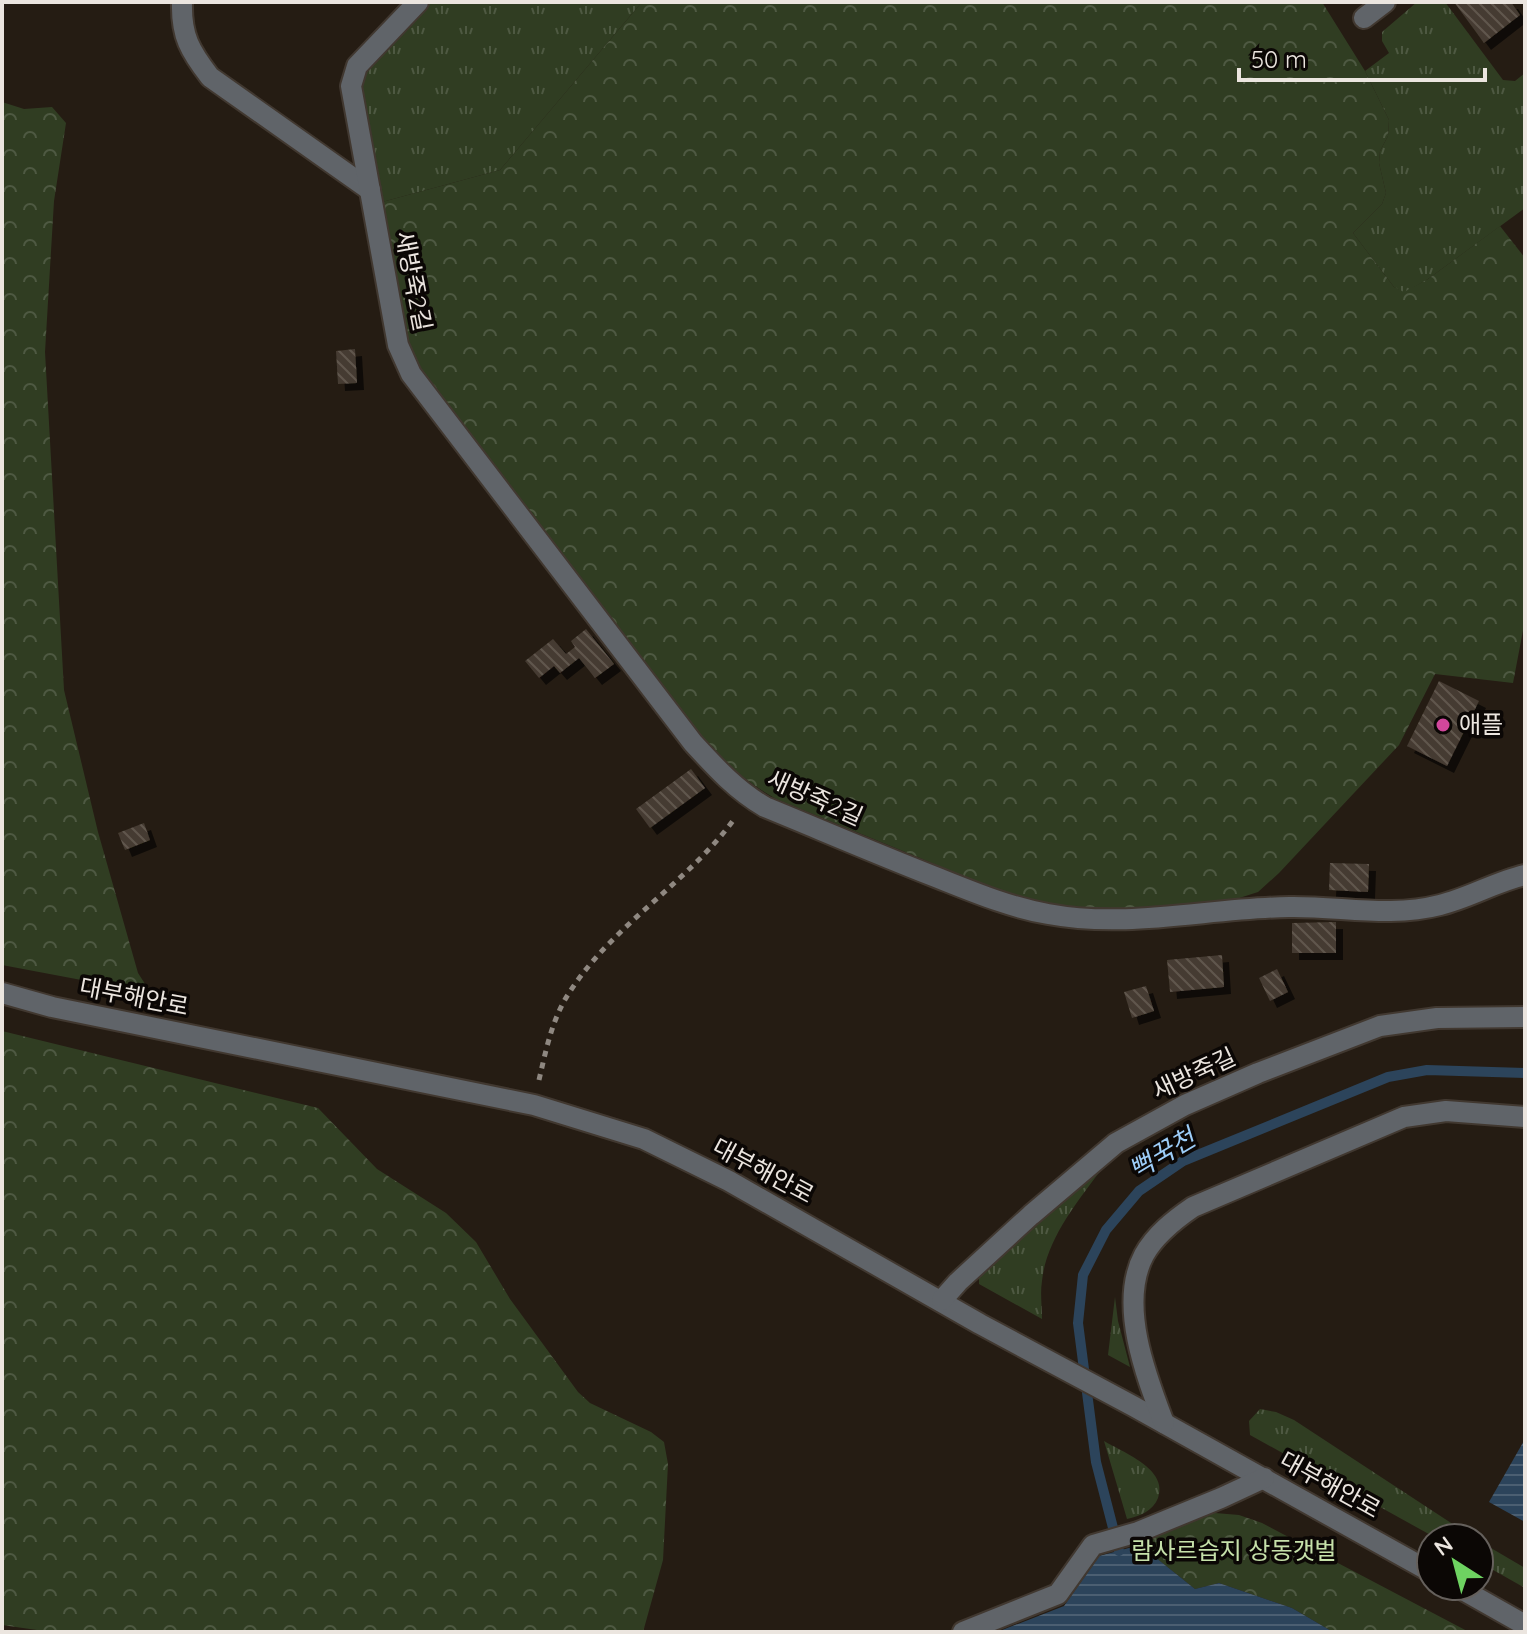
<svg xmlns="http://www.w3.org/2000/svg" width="1527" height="1634" viewBox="0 0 1527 1634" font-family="Quicksand,'Noto Sans KR',sans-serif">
<defs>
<pattern id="grass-tufts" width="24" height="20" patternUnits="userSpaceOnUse" patternTransform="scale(2)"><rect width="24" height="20" fill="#303d22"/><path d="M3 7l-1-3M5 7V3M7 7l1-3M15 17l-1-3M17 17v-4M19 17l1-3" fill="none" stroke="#4e5942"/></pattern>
<pattern id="forest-crowns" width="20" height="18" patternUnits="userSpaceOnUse" patternTransform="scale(2)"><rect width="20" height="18" fill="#303d22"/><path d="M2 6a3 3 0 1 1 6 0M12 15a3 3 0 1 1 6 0" fill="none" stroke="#4e5942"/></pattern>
<pattern id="water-rules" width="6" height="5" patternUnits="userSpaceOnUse" patternTransform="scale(2)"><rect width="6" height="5" fill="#2c445b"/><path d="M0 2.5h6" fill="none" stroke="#4b5f72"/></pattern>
<pattern id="building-back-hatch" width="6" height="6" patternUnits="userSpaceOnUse" patternTransform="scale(2)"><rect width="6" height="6" fill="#453b31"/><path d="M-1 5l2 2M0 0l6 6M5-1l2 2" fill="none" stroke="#60574e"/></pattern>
<filter id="shadow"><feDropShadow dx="7" dy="7" stdDeviation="0" flood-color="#0009"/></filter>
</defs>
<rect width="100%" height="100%" fill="#251c13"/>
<g fill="url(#grass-tufts)">
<polygon points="427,2 642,2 500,170 382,202 359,90 362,76"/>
<polygon points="1417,2 1445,2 1503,80 1515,81 1525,73 1525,208 1428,279 1404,293 1394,287 1353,233 1382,204 1386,193 1379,163 1380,151 1388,136 1389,120 1365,71 1389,53 1382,41 1382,32"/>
<path d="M1101 1170C1077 1202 1046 1240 1042 1281 1040 1293 1042 1306 1042 1319L979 1284V1274L1071 1192Z"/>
<polygon points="1115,1297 1118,1321 1130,1367 1108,1355"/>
<polygon points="1260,1409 1276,1412 1294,1420 1474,1538 1436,1538 1250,1435 1249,1421"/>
<path d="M1104 1441C1122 1452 1169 1469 1158 1498 1153 1511 1140 1516 1127 1519Z"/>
<polygon points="1479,1541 1525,1568 1525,1588 1479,1562"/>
</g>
<g fill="url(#forest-crowns)">
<path d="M642 2H1322L1365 71 1389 120 1388 136 1380 151 1379 163 1386 193 1382 204 1353 233 1394 287 1404 292 1428 279 1500 226 1525 258V620L1513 683 1435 674 1399 745 1279 873 1258 892 1233 900 1168 908 1108 911 1050 906 1005 893 776 799C748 783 727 765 705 741L419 367 407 339 382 202 500 170Z"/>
<polygon points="2,102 24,109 52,107 66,123 54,201 45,352 64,690 98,832 138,973 147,987 161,995 2,965"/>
<polygon points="2,1031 318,1108 377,1169 446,1213 476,1242 510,1299 578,1392 590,1403 651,1432 664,1442 668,1464 663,1560 643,1632 51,1632 2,1625"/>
<path d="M1215 1513 1239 1515 1262 1523 1469 1632H1333L1292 1608 1219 1583 1195 1589 1140 1545C1154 1527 1194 1519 1215 1513Z"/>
</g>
<g fill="url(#water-rules)">
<polygon points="1525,1439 1525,1522 1489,1502"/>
<polygon points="1140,1545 1195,1589 1219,1583 1292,1608 1333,1632 997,1632 1064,1606 1099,1556"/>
</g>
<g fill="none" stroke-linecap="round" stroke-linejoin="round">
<polyline stroke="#2c445b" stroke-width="10" points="1119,1551 1096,1462 1078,1323 1083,1275 1106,1230 1139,1191 1183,1161 1388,1077 1427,1070 1525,1073"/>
</g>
<g fill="url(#building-back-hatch)" filter="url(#shadow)">
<polygon points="1454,2 1511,2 1520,15 1484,43"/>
<polygon points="355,349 357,383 338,384 336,351"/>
<polygon points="586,629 614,664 595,678 579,658 560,673 554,666 539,678 525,661 553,639 566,654 575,647 571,641"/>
<polygon points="1439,681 1479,701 1447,766 1407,746"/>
<polygon points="691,769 705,788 650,828 636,809"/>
<polygon points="144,823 150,840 125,850 118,833"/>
<polygon points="1330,863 1369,864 1368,892 1329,890"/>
<polygon points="1336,922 1336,953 1292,953 1292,923"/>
<polygon points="1222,955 1224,987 1170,992 1167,960"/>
<polygon points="1277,969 1288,992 1270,1001 1259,978"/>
<polygon points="1146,986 1154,1011 1132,1018 1124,992"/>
</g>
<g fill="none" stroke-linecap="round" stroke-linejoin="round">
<defs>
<g id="minor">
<path d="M182 2C181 36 190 51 210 77L370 190"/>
<path d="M418 2 357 66 351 86 398 345 411 374 693 743C716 768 736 790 765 807 821 830 877 854 933 876 971 891 1008 907 1048 914 1129 929 1208 908 1289 907 1340 906 1390 918 1440 905 1469 898 1495 882 1525 875"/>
<polyline points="1364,18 1385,2"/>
<polyline points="2,993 52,1007 534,1105 644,1139 729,1181 980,1324 1133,1406 1431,1572"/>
<polyline points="942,1300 958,1282 1031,1215 1116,1143 1185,1105 1258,1073 1380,1026 1437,1018 1525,1017"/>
<path d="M1164 1423C1146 1376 1118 1304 1144 1255 1155 1235 1174 1220 1193 1207L1404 1117 1446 1111 1525 1117"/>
<polyline points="1456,1586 1525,1625"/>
<polyline points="963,1632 1058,1594 1093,1545 1138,1532 1221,1498 1264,1478"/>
</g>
</defs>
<use href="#minor" stroke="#413830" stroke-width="24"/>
<path stroke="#8f8881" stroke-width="5" stroke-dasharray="6 6" stroke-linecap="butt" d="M539 1080C546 1050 552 1019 569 993 613 924 687 884 735 818"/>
<use href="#minor" stroke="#606469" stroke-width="20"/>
</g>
<circle fill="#d1479c" stroke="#0b0705" stroke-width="3" cx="1443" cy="725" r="8"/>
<g text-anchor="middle" stroke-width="7" stroke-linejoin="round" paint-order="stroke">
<g font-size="24" fill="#ebe5df" stroke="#0b0705">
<text transform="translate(413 281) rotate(79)" y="8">새방죽2길</text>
<text transform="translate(815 798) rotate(24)" y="8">새방죽2길</text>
<text transform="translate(134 997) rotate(11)" y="8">대부해안로</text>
<text transform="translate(1194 1074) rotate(-25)" y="8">새방죽길</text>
<text transform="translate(763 1171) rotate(28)" y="8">대부해안로</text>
<text transform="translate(1330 1485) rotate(29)" y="8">대부해안로</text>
</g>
<g font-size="24" fill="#ebe5df" stroke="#0b0705" text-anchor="start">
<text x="1459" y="733">애플</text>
</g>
<g font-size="24" fill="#c6e1aa" stroke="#0b0705">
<text x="1234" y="1559">람사르습지 상동갯벌</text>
</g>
<g font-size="26" font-style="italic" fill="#9dcdf8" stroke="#0b0705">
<text transform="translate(1162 1154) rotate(-31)" y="9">뻑꾹천</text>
</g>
</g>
<rect width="1527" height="1634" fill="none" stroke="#ebe5df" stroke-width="8"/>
<g transform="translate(1455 1562) rotate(324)"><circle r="38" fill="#0b0705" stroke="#65605c" stroke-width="2"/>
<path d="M0-6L14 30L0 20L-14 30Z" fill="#6ed361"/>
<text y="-12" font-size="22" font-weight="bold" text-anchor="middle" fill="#ebe5df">N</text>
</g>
<path d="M1239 68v12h246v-12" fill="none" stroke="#ebe5df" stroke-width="4"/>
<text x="1251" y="68" font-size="24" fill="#ebe5df" stroke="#0b0705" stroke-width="6" paint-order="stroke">50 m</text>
</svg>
